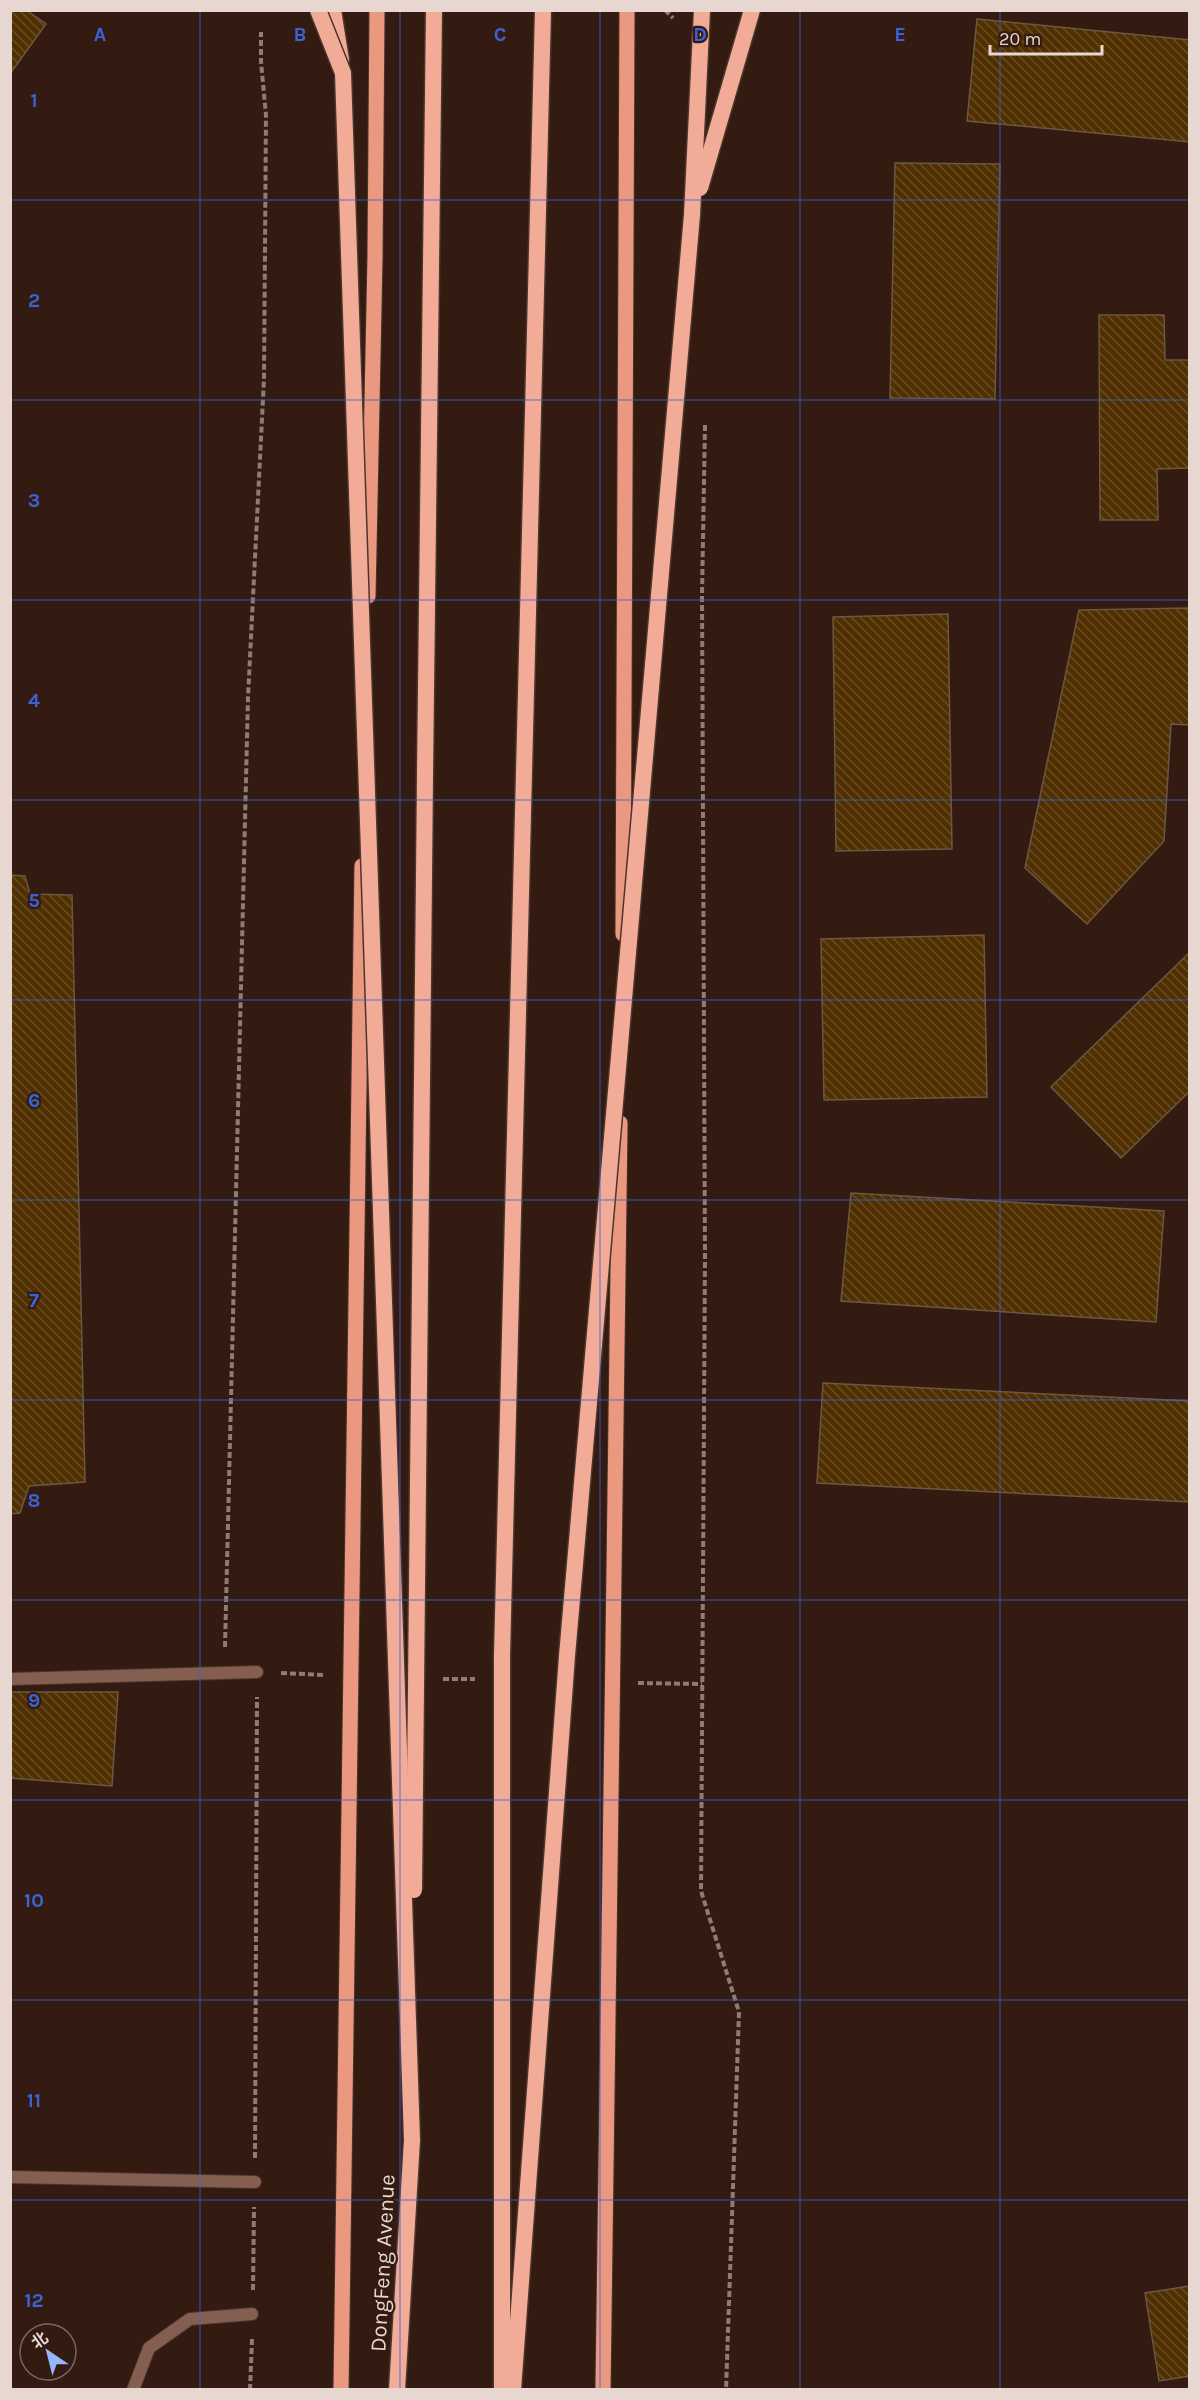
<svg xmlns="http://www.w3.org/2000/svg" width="1200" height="2400" viewBox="0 0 1200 2400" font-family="Karla,'Noto Sans SC',sans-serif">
<defs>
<pattern id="building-back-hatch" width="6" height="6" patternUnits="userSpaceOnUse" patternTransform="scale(1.5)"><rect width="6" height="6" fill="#502f01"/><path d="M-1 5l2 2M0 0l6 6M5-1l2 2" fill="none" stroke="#694c25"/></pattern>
</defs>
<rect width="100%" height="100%" fill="#331b11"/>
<g fill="url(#building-back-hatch)" stroke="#6b5742" stroke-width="1.5">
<polygon points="10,10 26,10 46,24 10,74"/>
<polygon points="977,19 1190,40 1190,142 967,121"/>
<polygon points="895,163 1000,164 995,399 890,398"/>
<polygon points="1099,315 1164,315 1165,360 1190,360 1190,468 1157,469 1158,520 1100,520"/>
<polygon points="1190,608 1190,725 1171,724 1164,841 1087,924 1025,868 1079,610"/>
<polygon points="948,614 952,849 836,851 833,617"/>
<polygon points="10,875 25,876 30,894 72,895 85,1482 29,1486 20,1513 10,1514"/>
<polygon points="984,935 987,1097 824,1100 821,939"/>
<polygon points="1190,952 1190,1091 1121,1158 1051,1087"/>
<polygon points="851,1193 1164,1211 1156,1322 841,1301"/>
<polygon points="823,1383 1190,1401 1190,1502 817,1483"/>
<polygon points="10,1692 118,1692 112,1786 10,1778"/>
<polygon points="1190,2286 1190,2376 1159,2381 1145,2293"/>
</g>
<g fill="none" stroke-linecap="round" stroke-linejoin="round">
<defs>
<polyline id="pedestrian" points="133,2390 149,2348 190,2319 252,2314"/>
<g id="minor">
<polyline points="10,1679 257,1672"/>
<polyline points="10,2177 255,2182"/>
</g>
<g id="primary">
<polyline points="368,596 375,257 377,10"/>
<polyline points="623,934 627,10"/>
<polyline points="341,2390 362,866"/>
<polyline points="603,2390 620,1123"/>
</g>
<g id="trunk">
<polyline points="333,10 341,60"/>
<polyline points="425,775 434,10"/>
<polyline points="502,1656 543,10"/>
<polyline points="397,2390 412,2140"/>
</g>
</defs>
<use href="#pedestrian" stroke="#4c352c" stroke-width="14"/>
<use href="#minor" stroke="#4c352c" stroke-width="14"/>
<use href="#primary" stroke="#4c352c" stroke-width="17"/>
<use href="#trunk" stroke="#4c352c" stroke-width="19"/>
<g stroke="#907c74" stroke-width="4" stroke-dasharray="6 3" stroke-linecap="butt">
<polyline points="665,10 673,18"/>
<polyline points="705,425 702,595 705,1256 701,1891 739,2012 726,2390"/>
<polyline points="225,1647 248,697 264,379 266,115 261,62 261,32"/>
<polyline points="281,1673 325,1675"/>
<polyline points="443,1679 475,1679"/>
<polyline points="638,1683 702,1684"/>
<polyline points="255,2158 257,1697"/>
<polyline points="253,2290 254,2207"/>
<polyline points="250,2390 252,2339"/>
</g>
<use href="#pedestrian" stroke="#855e52" stroke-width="12"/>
<use href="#minor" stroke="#855e52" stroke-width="12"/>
<use href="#primary" stroke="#ea9980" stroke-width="15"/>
<use href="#trunk" stroke="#f1ab96" stroke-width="16"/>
<defs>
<g id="trunk-bridge">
<polyline points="318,10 343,73 412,2140"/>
<polyline points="700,188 752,10"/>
<polyline points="502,1656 502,2390"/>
<polyline points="414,1890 425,775"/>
<polyline points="513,2390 567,1656 692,215 702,10"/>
</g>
</defs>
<use href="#trunk-bridge" stroke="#4c352c" stroke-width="19" stroke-linecap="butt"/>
<use href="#trunk-bridge" stroke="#f1ab96" stroke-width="16"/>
</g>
<path fill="none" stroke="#3b63d7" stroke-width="1.5" stroke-opacity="0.55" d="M200 10V2390M400 10V2390M600 10V2390M800 10V2390M1000 10V2390M10 200H1190M10 400H1190M10 600H1190M10 800H1190M10 1000H1190M10 1200H1190M10 1400H1190M10 1600H1190M10 1800H1190M10 2000H1190M10 2200H1190"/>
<g text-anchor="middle" stroke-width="4.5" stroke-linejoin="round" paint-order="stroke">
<g font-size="22" fill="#e8d7d1" stroke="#331b11">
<text transform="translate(382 2263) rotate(-87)" y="8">DongFeng Avenue</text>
</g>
</g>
<g font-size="20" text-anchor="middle" font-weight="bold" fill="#3b63d7" stroke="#331b11" stroke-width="4.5" stroke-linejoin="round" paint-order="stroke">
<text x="100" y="41">A</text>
<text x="300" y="41">B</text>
<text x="500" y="41">C</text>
<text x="700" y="41">D</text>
<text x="900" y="41">E</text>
<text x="34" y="107">1</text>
<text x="34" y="307">2</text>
<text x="34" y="507">3</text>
<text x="34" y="707">4</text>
<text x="34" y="907">5</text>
<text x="34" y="1107">6</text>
<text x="34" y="1307">7</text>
<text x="34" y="1507">8</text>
<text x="34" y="1707">9</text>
<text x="34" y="1907">10</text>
<text x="34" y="2107">11</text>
<text x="34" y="2307">12</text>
</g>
<rect width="1200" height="2400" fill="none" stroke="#e8d7d1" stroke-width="24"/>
<g transform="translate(48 2352) rotate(325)"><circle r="28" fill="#331b11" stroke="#7b665e" stroke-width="1.5"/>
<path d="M0-4.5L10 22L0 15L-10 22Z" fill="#93b7fd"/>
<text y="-9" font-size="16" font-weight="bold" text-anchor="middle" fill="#e8d7d1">北</text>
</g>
<path d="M990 45v9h112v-9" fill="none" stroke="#e8d7d1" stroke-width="3"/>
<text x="999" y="45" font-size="18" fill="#e8d7d1" stroke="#331b11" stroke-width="4.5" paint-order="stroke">20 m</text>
</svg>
